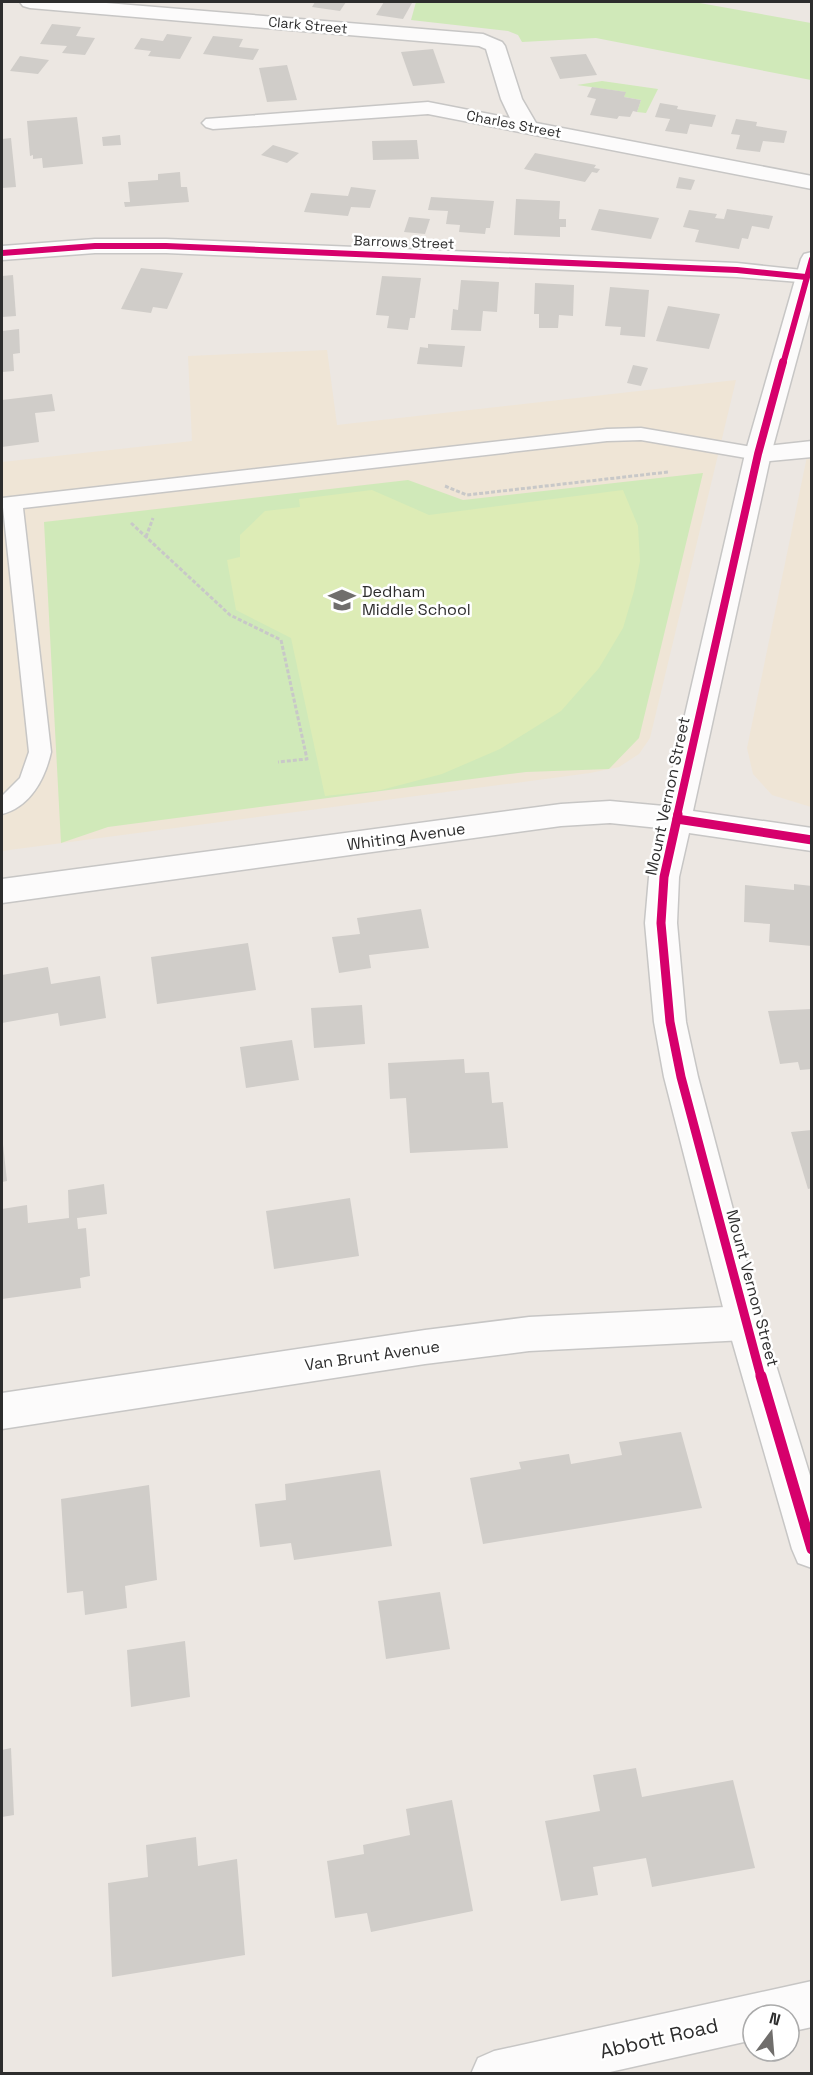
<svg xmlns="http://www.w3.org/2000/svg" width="813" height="2075" viewBox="0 0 813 2075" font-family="'Space Grotesk',sans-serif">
<rect width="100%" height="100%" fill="#ece7e2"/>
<g fill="#efe5d6">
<polygon points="327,350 337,425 736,380 650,738 639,754 619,767 590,773 2,851 2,462 192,441 188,356"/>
<polygon points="811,437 811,807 772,795 753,774 747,748"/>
</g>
<g fill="#d0e9b9">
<polygon points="416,2 694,2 811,23 811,80 596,38 522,42 518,35 508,31 411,20"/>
<polygon points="602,81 658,89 646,113 637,112 641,100 624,97 625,92 577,85"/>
<polygon points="703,473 639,738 609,769 526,772 108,827 61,843 44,522 408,480 463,500"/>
</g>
<polygon fill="#ddecb6" points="372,490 429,515 623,490 638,526 640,561 634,591 623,628 599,668 561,711 500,749 442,774 381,790 325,796 291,638 236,610 227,560 240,557 240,535 265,511 300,507 299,499"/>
<g fill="#d0cdc9">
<polygon points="315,2 346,2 340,11 312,7"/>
<polygon points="384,2 398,2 412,3 403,19 376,15"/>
<polygon points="52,24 81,27 76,36 95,38 85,55 62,53 67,46 40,44"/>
<polygon points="167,34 192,37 180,59 148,56 151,51 134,49 141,38 163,41"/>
<polygon points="213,36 243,39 239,47 259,49 253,60 203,54"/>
<polygon points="433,49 445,83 413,86 401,52"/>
<polygon points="586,54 597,75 560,79 550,57"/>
<polygon points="20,56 49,60 38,74 10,71"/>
<polygon points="287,65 297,100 267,102 259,68"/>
<polygon points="592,87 626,92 624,97 641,100 637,112 633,111 630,117 619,116 617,119 590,115 596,99 587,97"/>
<polygon points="660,103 678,106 677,109 716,115 712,127 690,124 687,134 665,131 670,119 655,117"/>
<polygon points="77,117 83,164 43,168 42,158 33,159 33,155 30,156 27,121"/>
<polygon points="736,119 757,122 756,126 787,131 784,143 763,141 760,152 736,149 740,135 731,134"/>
<polygon points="120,135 121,145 103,146 102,137"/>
<polygon points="11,138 16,187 2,188 2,139"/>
<polygon points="417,140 419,159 373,160 372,141"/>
<polygon points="273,145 299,153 287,163 261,155"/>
<polygon points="535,153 596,165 594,168 600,169 597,173 592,172 585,182 524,169"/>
<polygon points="180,172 181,187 187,187 189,202 125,207 124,202 130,202 128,182 158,180 158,174"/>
<polygon points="679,177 695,180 691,190 676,188"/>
<polygon points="351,187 376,190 370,208 351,207 348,216 304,212 311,193 348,196"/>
<polygon points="431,197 494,201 490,228 486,228 485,234 459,232 460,225 446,224 448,211 428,210"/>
<polygon points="516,199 560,201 559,219 566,219 566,227 560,227 560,237 514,235"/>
<polygon points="599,209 659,218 651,239 591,230"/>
<polygon points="727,209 773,216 769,229 752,226 748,239 742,238 739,249 695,242 699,230 683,227 689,210 717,214 715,218 724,219"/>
<polygon points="409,217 430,219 425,234 404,232"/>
<polygon points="141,268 183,273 167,309 153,307 151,313 121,309"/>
<polygon points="13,275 16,316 2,317 2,276"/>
<polygon points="382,276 421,278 415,318 410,318 408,330 387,328 389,316 376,315"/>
<polygon points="461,280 499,282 497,312 483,311 481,331 451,330 453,309 458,310"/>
<polygon points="535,283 574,285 573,316 559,315 558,328 539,328 539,314 534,314"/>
<polygon points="610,287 649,290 645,337 620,335 621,327 605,326"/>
<polygon points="668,306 720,314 709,349 656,341"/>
<polygon points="19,329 20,353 13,354 14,371 2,372 2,331"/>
<polygon points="428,344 465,346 462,367 417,364 420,347 428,348"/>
<polygon points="633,365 648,368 641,386 627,383"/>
<polygon points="52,394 55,411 35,413 39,442 2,447 2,400"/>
<polygon points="794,884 812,886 812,946 769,942 770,924 744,922 745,885 794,890"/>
<polygon points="421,909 429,948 369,955 371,968 339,973 332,937 360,934 357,918"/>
<polygon points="248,943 256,990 157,1004 151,957"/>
<polygon points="48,967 51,984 100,976 106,1018 60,1026 58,1013 2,1023 2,975"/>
<polygon points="362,1005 365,1044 314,1048 311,1008"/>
<polygon points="812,1009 812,1069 800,1070 798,1062 780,1064 768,1011"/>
<polygon points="292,1040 299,1080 246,1088 240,1047"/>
<polygon points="464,1059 465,1073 489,1072 492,1103 503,1102 508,1148 410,1153 406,1098 390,1099 388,1063"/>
<polygon points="812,1130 812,1188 808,1189 791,1132"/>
<polygon points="2,1135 7,1181 2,1182"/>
<polygon points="104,1184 107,1214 77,1218 78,1229 86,1228 90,1276 80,1278 81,1288 2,1299 2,1209 27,1205 28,1223 69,1218 68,1190"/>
<polygon points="350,1198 359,1256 274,1269 266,1211"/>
<polygon points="681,1432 702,1508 483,1544 470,1478 521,1469 519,1462 569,1454 571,1464 622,1455 619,1442"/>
<polygon points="380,1470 392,1546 294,1560 291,1543 260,1547 255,1504 286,1500 285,1484"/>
<polygon points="149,1485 157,1580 125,1586 127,1608 85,1615 83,1591 67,1593 61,1499"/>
<polygon points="440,1592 450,1649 386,1659 378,1601"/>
<polygon points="185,1641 190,1697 131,1707 127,1650"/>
<polygon points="11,1748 14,1815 2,1817 2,1750"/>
<polygon points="636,1768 642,1797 733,1780 755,1868 652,1887 646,1858 593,1867 598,1895 561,1901 545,1821 600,1811 593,1775"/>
<polygon points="452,1800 473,1911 371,1932 367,1913 335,1918 327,1861 364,1854 363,1845 410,1835 406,1809"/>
<polygon points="196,1837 198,1866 237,1859 245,1955 112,1977 108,1883 148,1877 146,1845"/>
</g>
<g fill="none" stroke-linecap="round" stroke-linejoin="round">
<defs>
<path id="lane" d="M641 428 758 448 765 450 767 454 765 458 758 460 641 440 607 441 23 508 51 752C45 779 30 807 2 814V796L20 778 29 752 2 498 607 429Z"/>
<g id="street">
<polygon points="20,2 94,2 483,34 502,42 505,46 522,99 536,123 812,176 812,189 428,114 213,129 206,127 202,123 206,119 428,102 510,118 501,99 486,49 479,46 30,8 23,6"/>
<polygon points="95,239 166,239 737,263 812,271 812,283 737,277 166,253 95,253 2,260 2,246"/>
<polygon points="812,441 812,457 758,462 749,460 745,454 749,448"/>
<polygon points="745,1306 758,1311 763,1323 758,1335 745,1340 529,1351 425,1364 2,1429 2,1393 425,1330 529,1317"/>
<polygon points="812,1981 812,2027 789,2032 789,2015 753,2015 753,2040 601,2074 471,2074 478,2058 494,2051"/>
</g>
<polygon id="secondary" points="812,252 812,303 771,454 693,811 812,828 812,851 689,833 679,877 677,923 686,1022 698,1077 763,1323 812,1482 812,1568 798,1563 792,1549 727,1323 664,1077 654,1022 645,923 649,877 659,828 610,823 561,826 2,903 2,879 561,804 610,801 664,806 745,454 801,259 804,254"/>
</defs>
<use href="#lane" stroke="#c7c6c5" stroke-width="3"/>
<use href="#street" stroke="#c7c6c5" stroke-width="3"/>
<use href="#secondary" stroke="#c7c6c5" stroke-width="3"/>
<g stroke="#c8c8c8" stroke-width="3" stroke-dasharray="4 2" stroke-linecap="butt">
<polyline points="445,486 467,495 668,472"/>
<polyline points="131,523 230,615 281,640 307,759 278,762"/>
<polyline points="146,537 153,518"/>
</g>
<use href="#lane" fill="#fcfbfb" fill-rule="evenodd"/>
<use href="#street" fill="#fcfbfb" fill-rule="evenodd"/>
<use href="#secondary" fill="#fcfbfb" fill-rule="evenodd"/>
<defs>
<g id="cycleway-far3">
<polyline points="2,253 95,246 166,246 737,270 806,277"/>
<polyline points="783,364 812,259"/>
</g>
<polyline id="cycleway-far2" points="677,816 758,454 783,362"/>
<g id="cycleway-far1">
<polyline points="678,814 664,877 661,923 670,1022 681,1077 761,1377"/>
<polyline points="677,819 812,840"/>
</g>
<polyline id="cycleway" points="761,1376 812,1549"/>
</defs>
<use href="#cycleway-far3" stroke="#fff" stroke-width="8"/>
<use href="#cycleway-far2" stroke="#fff" stroke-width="10"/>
<use href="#cycleway-far1" stroke="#fff" stroke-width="13"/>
<use href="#cycleway" stroke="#fff" stroke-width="15"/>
<use href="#cycleway-far3" stroke="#d6006c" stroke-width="6"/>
<use href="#cycleway-far2" stroke="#d6006c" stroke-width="8"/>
<use href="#cycleway-far1" stroke="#d6006c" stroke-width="9"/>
<use href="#cycleway" stroke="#d6006c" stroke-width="11"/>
</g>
<defs>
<symbol id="school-bare" viewBox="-9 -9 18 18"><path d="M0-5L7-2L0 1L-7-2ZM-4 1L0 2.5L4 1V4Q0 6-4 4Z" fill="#706e6c" stroke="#fff" stroke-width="2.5" paint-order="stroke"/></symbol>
</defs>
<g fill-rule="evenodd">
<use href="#school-bare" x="323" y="581" width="38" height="38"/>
</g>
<g text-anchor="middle" stroke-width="5" stroke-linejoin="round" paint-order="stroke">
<g font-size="14" fill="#2d2d2d" stroke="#fff">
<text transform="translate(308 25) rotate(5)" y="5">Clark Street</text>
<text transform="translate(514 124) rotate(11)" y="5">Charles Street</text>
<text transform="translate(404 242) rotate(2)" y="5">Barrows Street</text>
</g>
<g font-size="16" fill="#2d2d2d" stroke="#fff" text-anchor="start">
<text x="362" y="597">Dedham<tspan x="362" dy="18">Middle School</tspan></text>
</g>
<g font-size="16" fill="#2d2d2d" stroke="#fff">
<text transform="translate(667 796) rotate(-78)" y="6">Mount Vernon Street</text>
<text transform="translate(406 836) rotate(-8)" y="6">Whiting Avenue</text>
<text transform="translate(753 1288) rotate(75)" y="6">Mount Vernon Street</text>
<text transform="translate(372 1355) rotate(-8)" y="6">Van Brunt Avenue</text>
</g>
<g font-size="20" fill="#2d2d2d" stroke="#fff">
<text transform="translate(659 2038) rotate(-13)" y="7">Abbott Road</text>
</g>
</g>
<rect width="813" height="2075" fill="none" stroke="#2d2d2d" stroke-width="6"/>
<g transform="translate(771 2033) rotate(16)"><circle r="28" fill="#ffffff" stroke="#ababab" stroke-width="1.5"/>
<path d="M0-4.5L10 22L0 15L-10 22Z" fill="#706e6c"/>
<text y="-9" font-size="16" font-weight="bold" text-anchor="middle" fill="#2d2d2d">N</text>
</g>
</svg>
